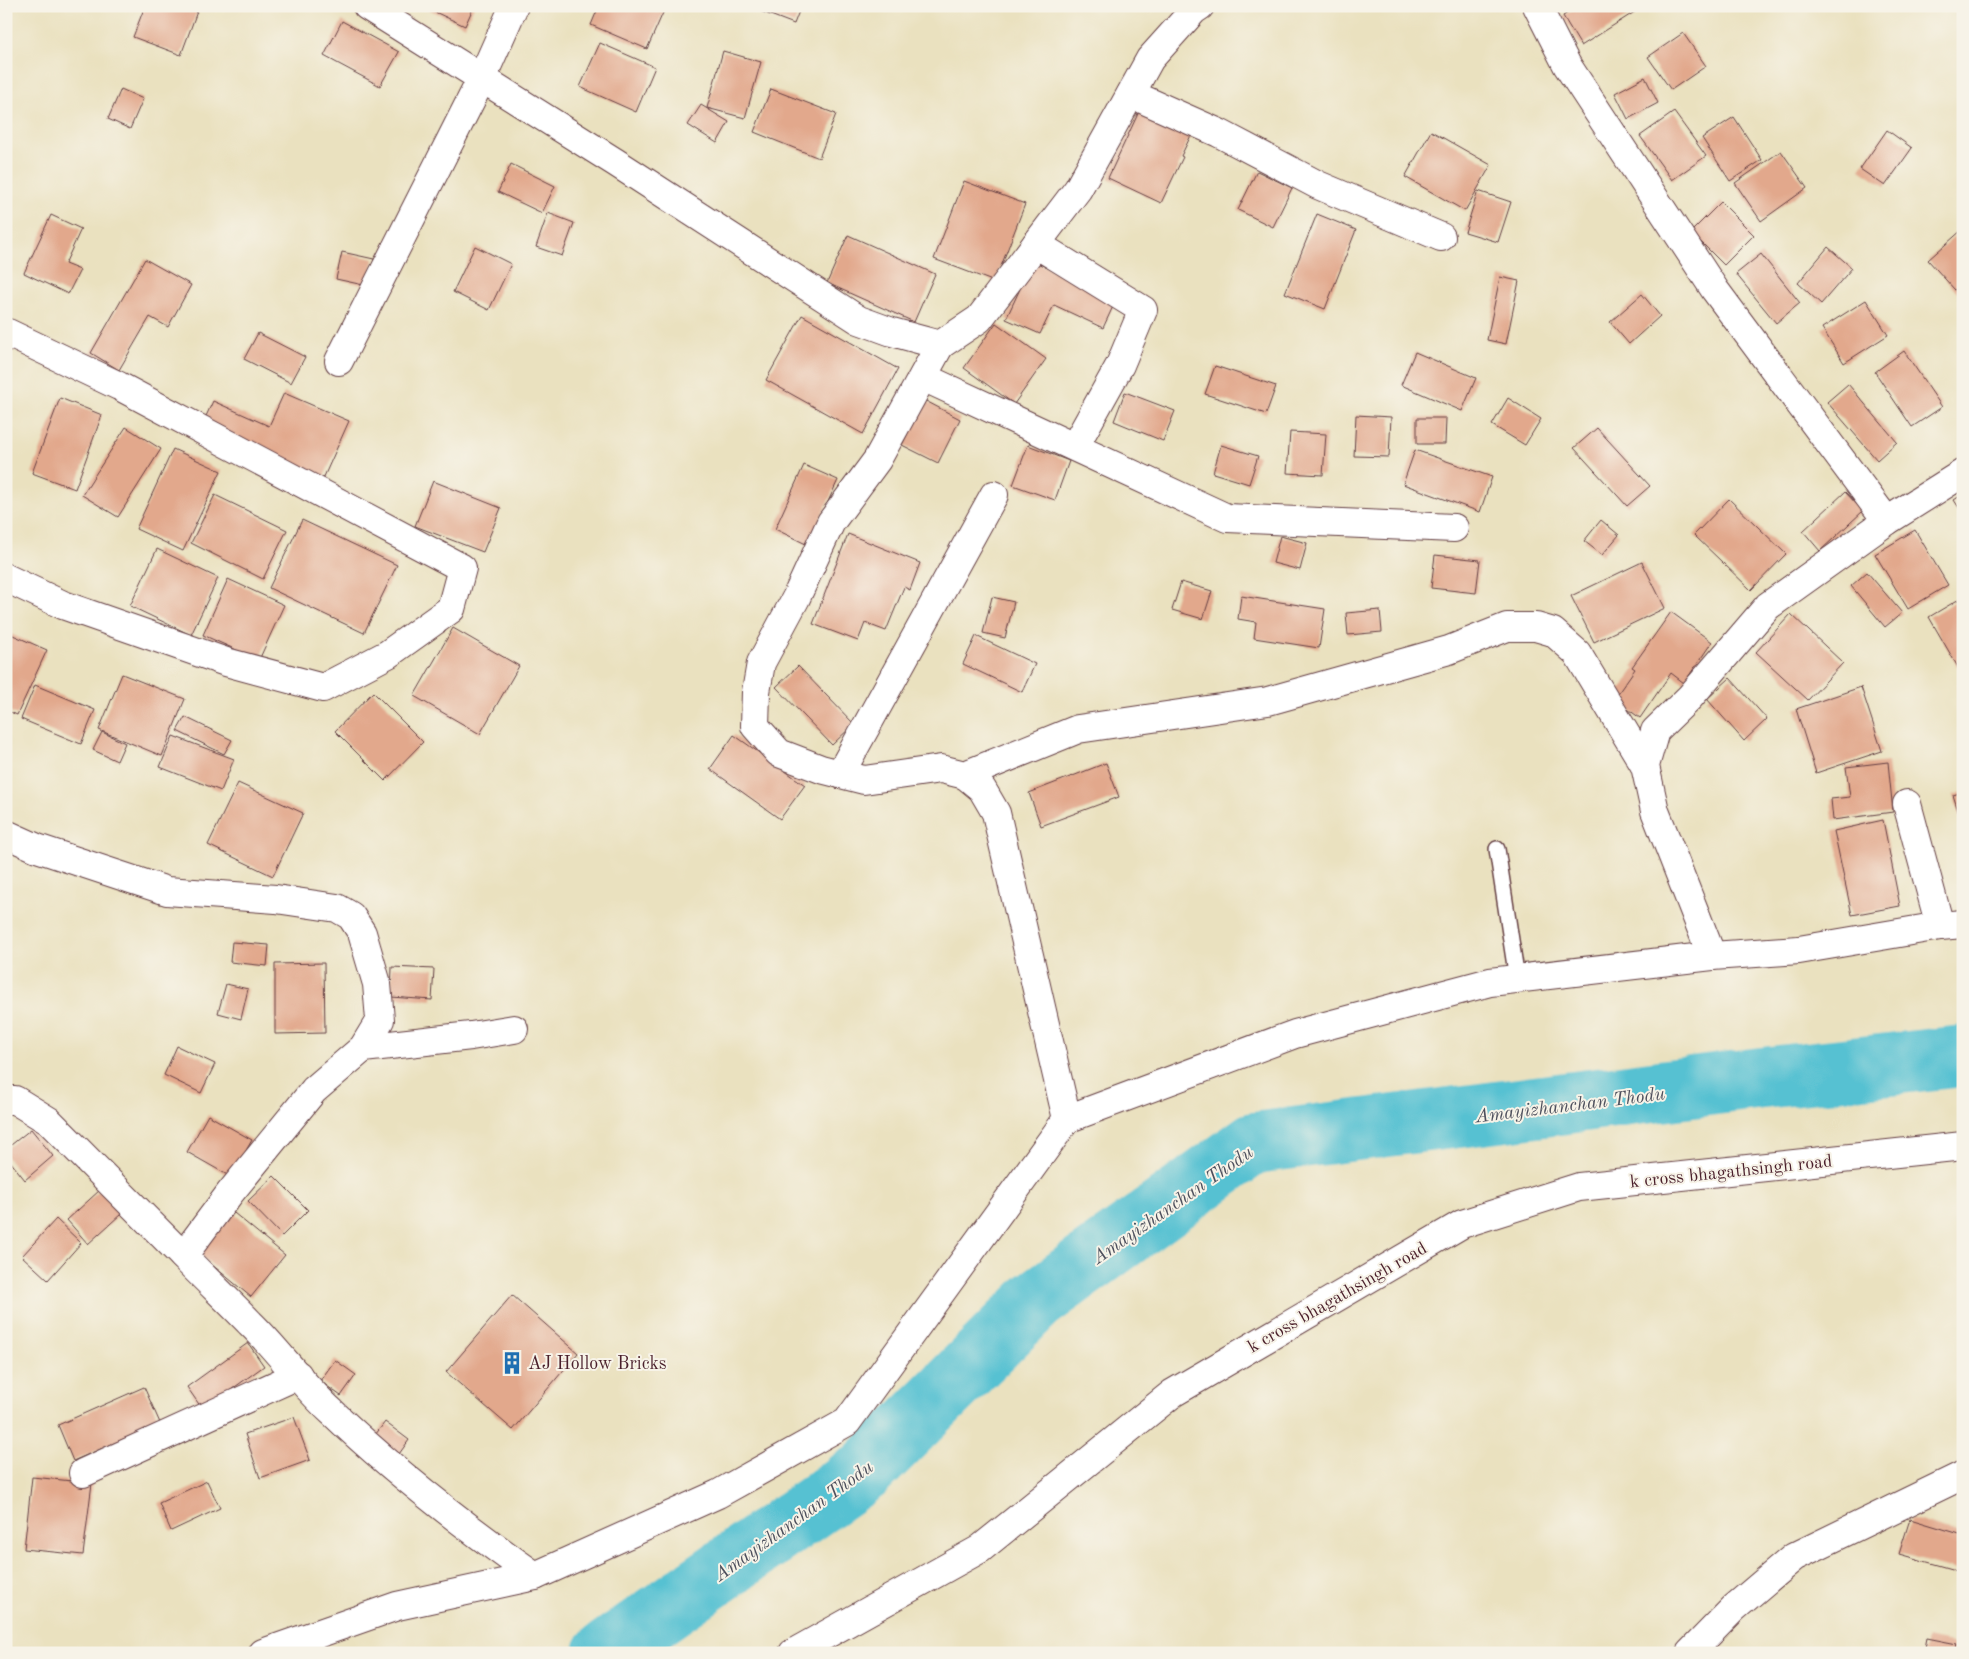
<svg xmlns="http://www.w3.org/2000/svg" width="1969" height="1659" viewBox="0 0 1969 1659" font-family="'Old Standard TT',serif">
<rect width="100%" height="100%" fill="#f7f3e8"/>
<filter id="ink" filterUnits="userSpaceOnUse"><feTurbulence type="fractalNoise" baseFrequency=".02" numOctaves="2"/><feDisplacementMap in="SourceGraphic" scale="10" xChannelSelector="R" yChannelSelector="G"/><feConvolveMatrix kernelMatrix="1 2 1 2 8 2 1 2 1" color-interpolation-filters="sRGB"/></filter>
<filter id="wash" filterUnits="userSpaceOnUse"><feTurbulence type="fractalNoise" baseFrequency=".0096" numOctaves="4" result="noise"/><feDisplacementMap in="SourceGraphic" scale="20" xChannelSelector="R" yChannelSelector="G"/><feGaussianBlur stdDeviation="1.12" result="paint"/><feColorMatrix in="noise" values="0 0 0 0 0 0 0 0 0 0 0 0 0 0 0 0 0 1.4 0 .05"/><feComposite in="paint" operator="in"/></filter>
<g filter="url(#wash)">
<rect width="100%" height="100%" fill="#eae1bf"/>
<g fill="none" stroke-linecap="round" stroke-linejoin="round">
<polyline stroke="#57c1d2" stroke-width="62" points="604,1653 865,1471 1037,1300 1254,1143 1762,1078 1963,1056"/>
</g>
<g id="blocks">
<g fill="#e2a88c">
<polygon points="145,6 199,6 181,55 133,37"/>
<polygon points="422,6 474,6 465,26"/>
<polygon points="599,6 666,6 647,49 591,25"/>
<polygon points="752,6 801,6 794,24 752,8"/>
<polygon points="1578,6 1644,6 1581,46 1563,16"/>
<polygon points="342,21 399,52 380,86 324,56"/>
<polygon points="1683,33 1706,66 1671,90 1648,57"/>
<polygon points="600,43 655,67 636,112 580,87"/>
<polygon points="723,51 761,62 745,118 707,108"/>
<polygon points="1645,77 1658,103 1628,119 1615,93"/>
<polygon points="121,89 143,99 130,129 108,119"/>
<polygon points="771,89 836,114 819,158 754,132"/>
<polygon points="1143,103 1195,127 1181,156 1183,157 1161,203 1108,178"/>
<polygon points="701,105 729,122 717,143 688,125"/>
<polygon points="1674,112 1706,156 1672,180 1640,136"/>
<polygon points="1734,117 1762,160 1730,181 1702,138"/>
<polygon points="1887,130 1912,148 1885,186 1860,169"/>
<polygon points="1431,131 1491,165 1465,211 1405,177"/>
<polygon points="1781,151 1807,188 1761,221 1735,183"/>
<polygon points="511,164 555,186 542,213 498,192"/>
<polygon points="1257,171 1292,188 1273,227 1238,210"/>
<polygon points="964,181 1025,204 995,282 934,259"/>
<polygon points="1478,191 1511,202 1498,242 1465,232"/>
<polygon points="1721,202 1754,235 1724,265 1691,232"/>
<polygon points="548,213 574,223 562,256 536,247"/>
<polygon points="1317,214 1356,230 1325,309 1285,293"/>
<polygon points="51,215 81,229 65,264 80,270 68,294 24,273"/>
<polygon points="1963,229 1963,299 1928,260"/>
<polygon points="848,235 935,274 914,322 827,283"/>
<polygon points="475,246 511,264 489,310 453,292"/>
<polygon points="1828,247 1852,268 1821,304 1798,283"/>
<polygon points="342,252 374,259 368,286 336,279"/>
<polygon points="1761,254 1800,303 1776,323 1736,274"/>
<polygon points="145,259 191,285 168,327 150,317 119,370 91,353"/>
<polygon points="1033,261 1116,300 1103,328 1054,305 1040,334 1006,319"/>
<polygon points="1500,277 1519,281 1506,344 1487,340"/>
<polygon points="1642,294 1660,316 1629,344 1610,322"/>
<polygon points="1866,300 1888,335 1844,363 1822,328"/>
<polygon points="802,315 898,369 863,434 766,380"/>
<polygon points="996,323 1046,359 1014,404 964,368"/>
<polygon points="258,333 305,357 291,383 244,359"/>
<polygon points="1904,351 1942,407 1912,427 1875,372"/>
<polygon points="1415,352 1476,378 1462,411 1401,385"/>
<polygon points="1215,366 1276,386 1266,414 1205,394"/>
<polygon points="1848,384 1897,442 1877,460 1827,402"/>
<polygon points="1125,392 1175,411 1163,441 1114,421"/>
<polygon points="284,393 349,421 323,479 202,425 213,401 269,426"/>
<polygon points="60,398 102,415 75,489 32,473"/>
<polygon points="1508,398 1541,419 1525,445 1492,425"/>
<polygon points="924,400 960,419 938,463 902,445"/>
<polygon points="1356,415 1391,417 1389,457 1354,456"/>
<polygon points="1417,418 1446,418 1445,444 1417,444"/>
<polygon points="126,427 161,449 118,517 82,495"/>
<polygon points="1597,428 1650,486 1627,506 1574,448"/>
<polygon points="1290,432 1326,434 1323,475 1287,473"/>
<polygon points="1028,445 1069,461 1055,500 1013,485"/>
<polygon points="1221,445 1258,456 1249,484 1213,473"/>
<polygon points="173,449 221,471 183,551 136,529"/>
<polygon points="1415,450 1492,477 1480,512 1403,484"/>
<polygon points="804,465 838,480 808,545 775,529"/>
<polygon points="433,481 501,508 483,552 415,526"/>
<polygon points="1845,492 1863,511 1820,551 1803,531"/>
<polygon points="1963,494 1963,514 1954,500"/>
<polygon points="215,495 287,530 263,579 191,543"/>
<polygon points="1729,499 1786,554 1751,590 1694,535"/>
<polygon points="302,520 397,565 364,633 269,588"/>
<polygon points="1601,520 1619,535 1602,555 1584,541"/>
<polygon points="1915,530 1948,585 1908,609 1875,554"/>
<polygon points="848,534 920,563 910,590 904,587 886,631 865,623 858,641 813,624"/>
<polygon points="1280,536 1307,543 1300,570 1273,563"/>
<polygon points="157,549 218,578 191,635 130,606"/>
<polygon points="1435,555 1480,560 1476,593 1431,588"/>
<polygon points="1642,562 1665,608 1594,642 1571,596"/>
<polygon points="1867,572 1902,613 1885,627 1851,586"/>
<polygon points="228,579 284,605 259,660 203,635"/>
<polygon points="1181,582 1212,591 1203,619 1172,610"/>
<polygon points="1241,596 1325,609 1319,648 1254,638 1256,622 1238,619"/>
<polygon points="992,597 1014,602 1005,638 983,633"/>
<polygon points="1961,598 1963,601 1963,667 1959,669 1929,617"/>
<polygon points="1380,610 1382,632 1348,635 1346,613"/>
<polygon points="1671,612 1712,642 1684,683 1671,673 1640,718 1614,699 1635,669 1632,667"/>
<polygon points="1791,614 1843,663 1808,700 1756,652"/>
<polygon points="453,628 519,666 480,734 414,696"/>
<polygon points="6,632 47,650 17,715 6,710"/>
<polygon points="976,636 1035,664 1022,692 963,664"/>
<polygon points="798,666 854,724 832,745 776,687"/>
<polygon points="122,674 185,699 162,756 99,730"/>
<polygon points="1730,678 1767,719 1744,741 1707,699"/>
<polygon points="35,685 95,710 81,744 21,719"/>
<polygon points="1861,687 1882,751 1816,773 1796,709"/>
<polygon points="373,692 423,742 385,781 335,731"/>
<polygon points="185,717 232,740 224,754 177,731"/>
<polygon points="102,732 125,743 117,761 93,750"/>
<polygon points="734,735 805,785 780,819 710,769"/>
<polygon points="173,736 234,759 221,791 160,767"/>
<polygon points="1888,762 1893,812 1833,820 1831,799 1850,797 1846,767"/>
<polygon points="1106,763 1119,797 1041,826 1029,793"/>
<polygon points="238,783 303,813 273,876 208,845"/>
<polygon points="1963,792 1963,823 1962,823 1953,795"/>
<polygon points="1883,820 1900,906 1852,915 1834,831"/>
<polygon points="232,942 269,945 267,966 230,962"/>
<polygon points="324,963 325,1033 275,1034 275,964"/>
<polygon points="392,967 434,969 432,1000 391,997"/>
<polygon points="226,984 248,989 241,1019 218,1013"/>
<polygon points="177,1046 215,1064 201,1093 164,1075"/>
<polygon points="208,1115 252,1140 231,1177 187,1152"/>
<polygon points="31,1129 53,1156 25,1180 6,1156 6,1149"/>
<polygon points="274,1176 308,1210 282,1236 248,1201"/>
<polygon points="100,1190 121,1214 88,1244 67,1220"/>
<polygon points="234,1213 285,1255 251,1297 199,1254"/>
<polygon points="56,1219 81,1243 48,1280 22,1256"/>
<polygon points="512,1295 578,1353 513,1430 446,1372"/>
<polygon points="248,1343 264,1366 203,1410 187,1387"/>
<polygon points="335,1360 356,1375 341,1396 320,1381"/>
<polygon points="144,1387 160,1423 73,1461 58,1425"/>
<polygon points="294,1417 310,1460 260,1478 245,1434"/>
<polygon points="385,1422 409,1440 394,1461 369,1443"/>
<polygon points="32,1477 92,1483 83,1555 24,1549"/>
<polygon points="207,1481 220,1508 171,1531 159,1503"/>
<polygon points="1910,1519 1963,1535 1963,1572 1899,1554"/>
<polygon points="1927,1638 1957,1644 1955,1653 1924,1653"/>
</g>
</g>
</g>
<g filter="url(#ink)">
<use href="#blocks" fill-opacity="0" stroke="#623c41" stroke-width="1"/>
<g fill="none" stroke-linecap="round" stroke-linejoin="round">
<defs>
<polyline id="lane" points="1497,849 1517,979"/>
<g id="street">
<polyline points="367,6 615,162 859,320 892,332 940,345 979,319 1078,189 1150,59 1194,10 1200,6"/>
<polyline points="1537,6 1567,65 1715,290 1887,521"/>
<polyline points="1131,94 1219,133 1318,185 1441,237"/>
<polyline points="1036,244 1143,310 1120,365 1075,446"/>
<polyline points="6,337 8,333 119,386 462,568 451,609 388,654 323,688 226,662 63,605 6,578"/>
<polyline points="940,345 877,460 831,522 796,598 761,663 756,692 755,726 779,753 821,769 864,780 941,769 965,775 982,789 996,813 1067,1119"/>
<polyline points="339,361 482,78 514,6"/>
<polyline points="923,377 1227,518 1454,528"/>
<polyline points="840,774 994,495"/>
<polyline points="965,775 1078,729 1268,701 1449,650 1507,627 1536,627 1553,632 1577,653 1645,766"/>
<polyline points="1907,804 1940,926"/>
<path d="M6 834 37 848 167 891 276 899 337 908 351 916 362 933 377 984 380 1020 363 1048 314 1090 230 1193 183 1256C205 1279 228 1300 250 1323 279 1351 302 1385 332 1412 393 1471 466 1527 535 1576"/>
<polyline points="1712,956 1655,811 1645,766 1655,731 1690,697 1768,606 1887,521 1963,473"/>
<polyline points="363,1048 471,1036 514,1029"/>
<polyline points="6,1100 15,1100 49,1121 183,1256"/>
<polyline points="83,1473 298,1375"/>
<polyline points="263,1653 397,1606 535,1576 718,1494 847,1422 1067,1119 1295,1034 1490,982 1712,956 1799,950 1940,926 1963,924"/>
<polyline points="793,1653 980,1549 1173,1393 1462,1224 1579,1187 1963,1146"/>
<polyline points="1690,1653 1734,1608 1794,1557 1963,1475"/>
</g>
</defs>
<use href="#lane" stroke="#623c41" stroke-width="18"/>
<use href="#street" stroke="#623c41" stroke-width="30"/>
<use href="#lane" stroke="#fff" stroke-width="15"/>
<use href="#street" stroke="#fff" stroke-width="28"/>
</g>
</g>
<defs>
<symbol id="building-bare" viewBox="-9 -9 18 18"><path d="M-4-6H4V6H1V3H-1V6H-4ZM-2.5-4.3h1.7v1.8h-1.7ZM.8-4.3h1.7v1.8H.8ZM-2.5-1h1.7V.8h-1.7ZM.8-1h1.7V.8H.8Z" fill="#1f6fb2" stroke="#f7f3e8" stroke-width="2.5" paint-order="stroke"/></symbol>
</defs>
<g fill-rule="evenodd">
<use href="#building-bare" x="496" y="1347" width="32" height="32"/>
</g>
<g text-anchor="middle" stroke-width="4" stroke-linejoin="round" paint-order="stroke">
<g font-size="18" fill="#4a1f2b" stroke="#f7f3e8">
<text transform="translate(1731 1171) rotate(-6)" y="6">k cross bhagathsingh road</text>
<text transform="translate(1337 1297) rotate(-30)" y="6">k cross bhagathsingh road</text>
</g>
<g font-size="18" fill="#4a1f2b" stroke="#f7f3e8" text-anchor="start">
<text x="528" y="1369">AJ Hollow Bricks</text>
</g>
<g font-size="19" font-style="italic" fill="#4e505d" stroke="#f7f3e8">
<text transform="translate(1570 1104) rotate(-7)" y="7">Amayizhanchan Thodu</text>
<text transform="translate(1172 1204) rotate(-35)" y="7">Amayizhanchan Thodu</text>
<text transform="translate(793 1520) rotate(-36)" y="7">Amayizhanchan Thodu</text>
</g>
</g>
<rect width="1969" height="1659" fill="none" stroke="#f7f3e8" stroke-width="25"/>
</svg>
